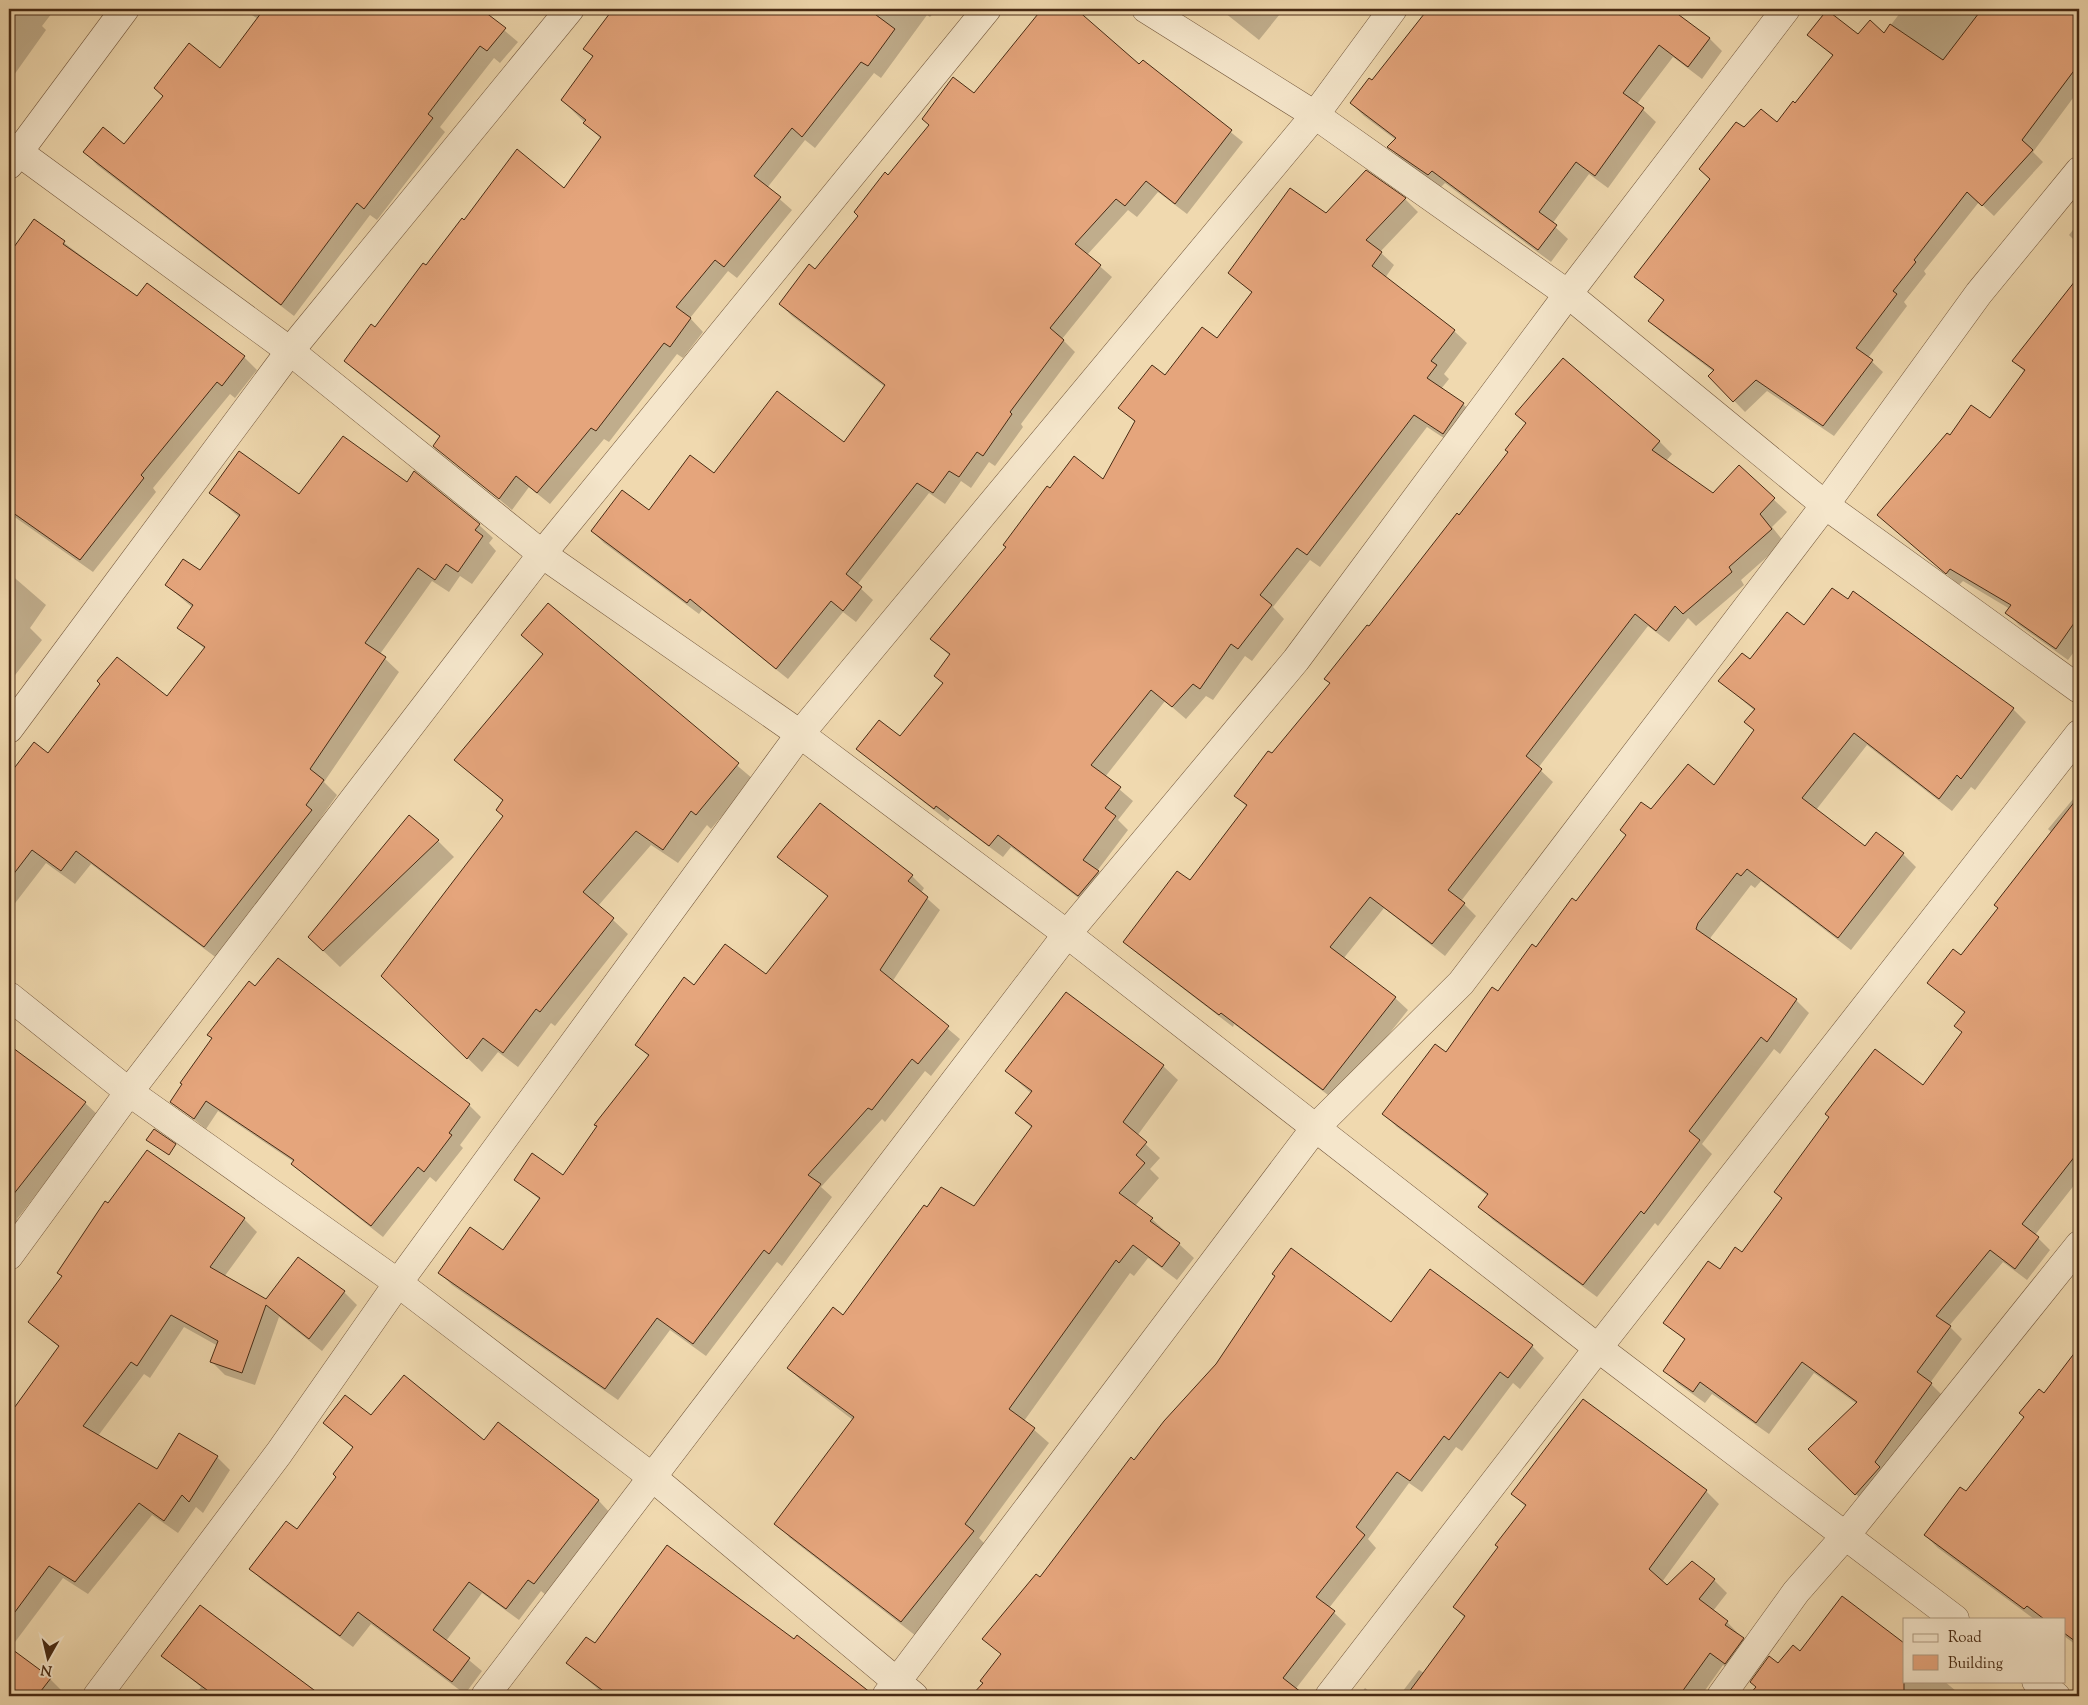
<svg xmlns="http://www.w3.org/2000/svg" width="2088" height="1705" viewBox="0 0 2088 1705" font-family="'Sorts Mill Goudy',serif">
<rect width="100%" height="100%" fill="#f0d9af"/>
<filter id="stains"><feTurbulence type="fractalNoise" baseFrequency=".004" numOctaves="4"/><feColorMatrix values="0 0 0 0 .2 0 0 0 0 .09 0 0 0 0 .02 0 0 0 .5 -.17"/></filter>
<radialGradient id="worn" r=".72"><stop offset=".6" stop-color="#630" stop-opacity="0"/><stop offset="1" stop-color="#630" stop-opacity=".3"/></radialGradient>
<g fill="#0003">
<polygon points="9,9 55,9 42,26 46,30 9,82"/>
<polygon points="243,9 479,9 518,42 500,63 494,58 440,127 445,132 377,220 370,215 294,316 97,165 85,152 124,146 221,70 258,19"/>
<polygon points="613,9 937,9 930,17 927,15 881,78 874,73 815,148 805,140 767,188 792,210 737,278 728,271 690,318 703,332 683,358 677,354 609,442 604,439 550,504 529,487 512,510 435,446 441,438 358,373 345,361 376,329 464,221 565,189 601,139 562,100 594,58 584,49"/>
<polygon points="1044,9 1074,9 1140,66 1143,62 1243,142 1187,214 1158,192 1137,217 1128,210 1087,255 1112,277 1062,339 1075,352 1021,424 1023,427 995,466 989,462 971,488 961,481 945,504 929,493 857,585 873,600 856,622 843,612 788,679 702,610 699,614 604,543 592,531 649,512 714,475 844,444 885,387 792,316 780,304 815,271 889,177 974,95"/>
<polygon points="1220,9 1284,9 1259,40"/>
<polygon points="1429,9 1669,9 1710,39 1722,51 1702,79 1673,57 1637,104 1656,122 1608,188 1589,174 1552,224 1568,239 1551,262 1445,183 1441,187 1402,160 1389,147 1396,140 1364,116 1351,103 1372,82"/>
<polygon points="1903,9 2079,9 2079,90 2033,152 2043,162 1994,216 1979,202 1924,271 1926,274 1904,302 1907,306 1868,358 1883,372 1834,436 1767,391 1745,412 1710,376 1714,372 1661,332 1650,321 1665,302 1636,277 1710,180 1700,169 1744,129 1777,124 1796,105 1833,56 1809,35 1884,34"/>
<polygon points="1366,172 1405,199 1418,212 1380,252 1394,265 1385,278 1454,331 1467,343 1444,374 1449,379 1441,389 1463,404 1476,417 1456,446 1427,427 1320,567 1310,560 1273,607 1284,619 1252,661 1245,656 1213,700 1206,696 1186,719 1165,701 1105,777 1133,801 1118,820 1128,830 1097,871 1111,885 1092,908 1011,847 1003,857 950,818 948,821 871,761 858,749 900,737 944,684 950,656 932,639 1007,548 1050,490 1103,481 1136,423 1120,408 1217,340 1252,293 1230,273 1326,215"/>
<polygon points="34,220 137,298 244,357 257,370 235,398 230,394 153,488 156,492 93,572 9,513 9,256"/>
<polygon points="2079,222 2079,245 2069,235"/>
<polygon points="2079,263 2079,272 2076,268"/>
<polygon points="2079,278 2079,645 2068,660 2019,625 2007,613 2010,609 1963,581 1959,585 1878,515 1950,437 1990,420 2025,372 2013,361"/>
<polygon points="1563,360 1660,442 1672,454 1666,461 1713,494 1739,467 1787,512 1772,527 1784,542 1741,580 1744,585 1696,626 1688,618 1669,642 1648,626 1538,768 1553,782 1461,901 1476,916 1445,956 1384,908 1343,959 1395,998 1408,1010 1336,1101 1234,1024 1233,1027 1138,954 1125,942 1190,882 1247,807 1236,796 1331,684 1369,628 1509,452 1527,424 1517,414"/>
<polygon points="407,484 479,525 493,538 489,543 496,551 472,584 460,576 449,592 432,581 380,654 399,672 324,782 337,795 320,819 325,824 218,959 91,864 75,884 46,863 9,911 9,777 34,744 48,754 167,697 205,649 179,628 193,608 166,585 200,572 240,518 211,493 299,495"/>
<polygon points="9,573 46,605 30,628 42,640 9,683"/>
<polygon points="548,605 753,779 711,829 707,825 678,863 651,845 598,906 628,934 555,1026 551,1023 518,1067 498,1052 482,1072 398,991 505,817 504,802 456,760 544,655 523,635"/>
<polygon points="1804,627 2013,709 2026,722 1975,790 1971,787 1952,811 1867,745 1816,810 1865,848 1903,854 1916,867 1851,950 1761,881 1755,888 1751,885 1711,937 1710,940 1796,1000 1809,1013 1780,1054 1774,1049 1702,1144 1712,1154 1658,1226 1655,1223 1597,1297 1493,1220 1480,1207 1488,1196 1397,1127 1384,1114 1446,1054 1576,903 1627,836 1621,830 1651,811 1714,787 1755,731 1746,722 1755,711 1720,681"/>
<polygon points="2079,792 2079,1179 2035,1235 2050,1250 2027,1280 2003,1262 1949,1326 1962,1339 1930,1383 1944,1397 1868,1506 1810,1449 1857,1404 1814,1373 1769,1434 1712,1394 1705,1403 1677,1383 1665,1370 1686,1341 1664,1322 1720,1271 1743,1254 1783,1200 1775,1192 1923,1086 1963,1033 1965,1013 1929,983 1961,956 1999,908 2052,833 2048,829"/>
<polygon points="438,841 454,857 340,967 309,937"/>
<polygon points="779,856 912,876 924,888 921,893 940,910 892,982 960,1039 931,1076 925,1071 885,1122 882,1119 821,1187 832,1197 782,1266 777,1262 706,1356 670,1330 618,1400 452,1285 440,1273 504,1252 540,1200 515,1179 564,1176 649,1057 637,1045 694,987 766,975 829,898"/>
<polygon points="278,960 469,1105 481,1117 460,1145 463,1148 436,1182 430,1177 383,1237 304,1175 293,1164 294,1162 218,1111 206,1129 172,1102"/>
<polygon points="9,1047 85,1103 98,1115 17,1219 23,1225 9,1242"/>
<polygon points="1163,1066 1178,1080 1137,1136 1160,1158 1150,1169 1159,1178 1135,1206 1152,1219 1194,1258 1177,1280 1148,1258 1134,1276 1130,1273 1024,1421 1049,1443 979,1538 988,1547 916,1636 790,1538 776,1523 853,1420 803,1382 788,1368 843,1316 927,1209 974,1208 1032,1128 1016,1113 1031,1093 1006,1071"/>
<polygon points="108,1204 244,1219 257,1232 224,1277 267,1301 344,1292 357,1305 322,1351 279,1317 255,1385 225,1375 212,1362 218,1346 184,1327 150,1378 144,1374 98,1436 157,1471 217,1457 230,1470 203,1513 196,1507 178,1533 152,1515 88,1594 63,1578 9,1650 9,1417 60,1348 29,1322 63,1277 59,1273"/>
<polygon points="1391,1324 1532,1346 1544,1358 1520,1389 1513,1383 1462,1451 1456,1447 1422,1492 1409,1483 1368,1539 1376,1548 1329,1608 1346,1624 1294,1691 1297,1694 1295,1696 973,1696 1002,1655 984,1639 1040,1579 1134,1462"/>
<polygon points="2079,1350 2079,1647 2064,1636 2064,1619 2034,1619 1938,1548 1925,1535 1966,1492"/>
<polygon points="1584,1401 1706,1491 1719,1504 1662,1582 1667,1587 1714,1580 1727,1593 1713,1611 1727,1622 1756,1652 1738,1676 1723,1665 1701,1696 1399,1696 1419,1670 1424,1673 1465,1618 1454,1607 1499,1548 1526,1507 1513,1494"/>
<polygon points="371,1417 484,1442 498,1424 599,1501 611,1514 547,1596 541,1591 519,1620 482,1593 446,1641 482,1671 465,1694 371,1624 353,1647 263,1581 251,1569 297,1531 338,1477 354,1449 324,1423"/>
<polygon points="1843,1598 1904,1644 1904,1681 1944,1681 1962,1696 1767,1696 1763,1694 1778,1664 1801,1653"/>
<polygon points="794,1641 860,1685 871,1696 593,1696 598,1689 568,1663 595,1645"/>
<polygon points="163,1655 303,1684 316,1696 194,1696 201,1687"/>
<polygon points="18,1656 50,1679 62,1691 58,1696 9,1696 9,1669"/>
<polygon points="1365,1688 1375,1696 1359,1696"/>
</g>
<g fill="#e5a57c" stroke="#482b14">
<polygon points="264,9 481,9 506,28 487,51 480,46 428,114 433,118 364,209 357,203 281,305 83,152 103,127 124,144 163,96 154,88 189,43 220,68"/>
<polygon points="613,9 868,9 895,29 868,66 861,62 802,137 792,128 754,176 781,197 724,267 715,260 676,307 691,318 670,347 664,343 596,431 591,428 537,493 516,476 499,499 433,446 440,436 344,361 371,324 375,327 423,263 426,265 462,218 464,220 517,149 564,188 601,137 583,123 586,120 561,100 593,56 583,49"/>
<polygon points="1042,9 1076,9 1139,64 1143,60 1232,130 1175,204 1146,181 1125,206 1116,199 1075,244 1101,265 1050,328 1064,340 1010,412 1012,414 983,456 977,452 959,477 949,471 933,493 917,483 846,574 862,587 843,611 831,601 776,669 690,599 687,603 591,531 622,490 649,510 690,455 714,473 777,391 844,442 885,385 779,304 809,264 815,269 858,216 854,212 885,172 888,175 929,125 922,119 953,77 974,93"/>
<polygon points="1428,9 1671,9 1710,38 1688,67 1659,45 1623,93 1644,108 1595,176 1576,162 1539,212 1557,225 1538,250 1432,171 1428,175 1387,147 1396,138 1350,103 1369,78 1372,80"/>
<polygon points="1982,9 2079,9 2079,64 2022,140 2033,150 1982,206 1967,192 1914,260 1916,262 1893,291 1897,294 1856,348 1873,360 1823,426 1756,380 1733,402 1708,376 1714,370 1648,321 1664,300 1634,277 1710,179 1699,169 1736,122 1744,127 1761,109 1777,122 1793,101 1795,103 1833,55 1807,35 1827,10 1858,34 1870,20 1884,33 1890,24 1943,60"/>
<polygon points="1366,170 1406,198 1366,240 1382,252 1372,266 1455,330 1431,361 1437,365 1427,378 1464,403 1443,434 1414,415 1307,555 1297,548 1260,595 1272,605 1238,649 1231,644 1200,689 1193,684 1172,707 1151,690 1091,765 1121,787 1105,808 1116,816 1083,860 1099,871 1078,896 998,835 989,846 936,806 934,809 856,749 879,720 900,736 943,683 934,676 950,654 930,639 1006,547 1003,545 1047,486 1050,488 1074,456 1103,479 1135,421 1118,408 1152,365 1165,375 1202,327 1217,338 1252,292 1228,273 1290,188 1326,213"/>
<polygon points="34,219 65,241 63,244 137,296 147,283 245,356 222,386 217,382 141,475 144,478 80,560 9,510 9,254"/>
<polygon points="2079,276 2079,616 2056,649 2005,613 2011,605 1950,569 1946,574 1877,515 1947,433 1950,435 1971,405 1990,418 2025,370 2012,361"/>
<polygon points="1563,358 1660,441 1652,450 1713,493 1739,465 1775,498 1760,514 1772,529 1729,567 1732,572 1683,614 1675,606 1656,631 1635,614 1526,756 1542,769 1448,890 1465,903 1432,944 1370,897 1330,947 1396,997 1323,1090 1221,1013 1219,1015 1123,942 1177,871 1190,880 1247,805 1234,796 1268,751 1272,753 1330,683 1324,679 1367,625 1369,626 1457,513 1459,515 1508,452 1505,450 1526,423 1515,414"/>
<polygon points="343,436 407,482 414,471 480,524 475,530 483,536 458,572 446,564 435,580 418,568 365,643 386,657 310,769 324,780 306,805 312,810 204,947 76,851 61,871 32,850 9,880 9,775 34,742 48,753 100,684 97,681 117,657 167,696 205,647 177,628 193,605 165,585 183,559 200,570 240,515 209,493 239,451 299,494"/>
<polygon points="1832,588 1848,599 1853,591 2014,708 1961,779 1957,775 1939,799 1854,733 1802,798 1865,846 1876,832 1904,853 1838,938 1747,869 1741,876 1737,873 1698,923 1696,929 1797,999 1767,1042 1761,1037 1689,1131 1700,1140 1644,1214 1641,1211 1583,1285 1478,1207 1488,1194 1382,1114 1435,1044 1446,1052 1492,987 1498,991 1532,944 1536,947 1572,898 1576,901 1626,835 1620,830 1641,802 1651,809 1688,764 1714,785 1754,730 1744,722 1755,709 1718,681 1742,653 1750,659 1787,612 1804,625"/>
<polygon points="548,603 739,763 696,815 691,811 663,850 636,831 583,892 614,918 540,1012 536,1009 503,1053 483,1038 467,1059 381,976 503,816 496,810 503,800 454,760 543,654 521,635"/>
<polygon points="2079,796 2079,1151 2022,1224 2039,1237 2015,1269 1990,1250 1936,1316 1951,1326 1917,1372 1932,1383 1875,1462 1880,1467 1855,1495 1808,1449 1857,1402 1802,1362 1756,1423 1700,1382 1693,1392 1663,1371 1685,1339 1663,1323 1708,1261 1720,1269 1735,1247 1742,1252 1782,1198 1774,1192 1829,1117 1825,1114 1875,1049 1923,1085 1962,1032 1954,1026 1965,1012 1927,983 1953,949 1961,955 1998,908 1994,905"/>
<polygon points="820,803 913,875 908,881 928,897 880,970 949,1026 918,1064 912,1059 872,1110 868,1108 808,1175 821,1184 769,1254 764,1250 693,1344 657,1318 605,1389 438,1273 470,1227 503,1250 540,1198 514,1180 532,1153 563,1175 597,1126 594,1125 649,1055 635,1045 684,977 694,985 725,944 766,974 828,896 777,857"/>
<polygon points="409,815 439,840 323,951 308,937"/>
<polygon points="278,958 470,1104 449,1133 452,1135 424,1172 418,1167 371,1226 291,1164 294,1160 206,1101 194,1119 170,1102 182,1084 180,1083 212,1038 207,1035 249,981 255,986"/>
<polygon points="1066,992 1164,1065 1123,1122 1147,1142 1136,1155 1145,1163 1119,1193 1153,1218 1150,1221 1180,1243 1162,1267 1133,1245 1119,1263 1116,1260 1009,1409 1035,1428 965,1524 974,1531 901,1622 774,1524 854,1417 787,1368 833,1307 843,1315 924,1205 927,1207 941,1187 974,1206 1032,1126 1015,1113 1032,1091 1005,1071"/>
<polygon points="9,1045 86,1102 9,1200"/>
<polygon points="154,1129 176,1144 169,1155 146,1140"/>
<polygon points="147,1150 245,1218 210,1267 266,1299 298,1257 345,1291 309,1339 266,1305 242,1373 210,1362 218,1341 171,1315 137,1366 131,1362 83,1426 157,1469 179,1433 218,1456 189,1502 182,1495 164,1521 139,1503 75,1582 49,1566 9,1620 9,1415 59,1346 28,1322 62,1276 57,1273 105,1201 108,1203"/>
<polygon points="1291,1248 1391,1322 1430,1269 1533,1345 1508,1378 1500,1372 1449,1440 1444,1436 1410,1481 1397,1472 1356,1527 1365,1535 1316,1597 1335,1611 1283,1678 1306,1696 971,1696 983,1683 980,1681 1001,1654 982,1639 1036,1574 1040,1577 1131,1457 1134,1460 1164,1421 1216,1364 1275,1276 1272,1274"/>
<polygon points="2079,1347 2079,1644 2064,1633 2064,1619 2044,1619 2027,1606 2024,1609 1924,1535 1960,1487 1966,1491 2024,1417 2019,1413 2039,1389 2044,1393"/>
<polygon points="404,1375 484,1440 498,1422 599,1500 534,1584 528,1580 506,1609 469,1582 433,1630 470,1658 452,1682 358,1612 340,1636 249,1569 286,1521 297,1529 336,1477 333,1474 353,1447 323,1423 345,1395 371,1415"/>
<polygon points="1583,1399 1707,1490 1649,1569 1667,1585 1692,1561 1715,1579 1699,1599 1728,1621 1725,1625 1744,1638 1725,1664 1710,1653 1679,1696 1406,1696 1465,1616 1453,1607 1498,1547 1495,1545 1526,1505 1511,1494"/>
<polygon points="667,1545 794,1639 797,1635 871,1693 871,1696 610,1696 566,1663 586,1637 595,1643"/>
<polygon points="1842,1596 1904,1643 1904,1696 1748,1696 1756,1687 1750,1682 1769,1656 1778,1663 1793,1645 1800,1651"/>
<polygon points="200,1605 322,1696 215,1696 161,1656"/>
<polygon points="9,1647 51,1678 37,1696 9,1696"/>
</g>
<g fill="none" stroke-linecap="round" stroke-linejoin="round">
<defs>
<g id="minor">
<polyline points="1146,9 1315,115 1568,294 1825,505 2079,689"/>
<polyline points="9,145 290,351 542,554 800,734 1067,934 1598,1348 1955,1619"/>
<polyline points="9,165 125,9"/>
<polyline points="9,729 290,351 570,9"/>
<polyline points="9,996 129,1092 398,1283 652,1477 914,1696"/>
<polyline points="9,1256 129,1092 542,554 987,9"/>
<polyline points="2036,1681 2056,1696"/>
<polyline points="485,1696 1067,934 1296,660 1568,294 1786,9"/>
<polyline points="886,1696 1315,1128 1461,983 1825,505 1979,293 2079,171"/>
<polyline points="1329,1696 1598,1348 2079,734"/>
<polyline points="1721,1696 1796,1592 1846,1535 2079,1245"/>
</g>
<polyline id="tertiary" points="97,1696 279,1453 398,1283 800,734 1315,115 1393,9"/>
</defs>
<use href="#minor" stroke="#72563b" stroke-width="29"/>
<use href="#tertiary" stroke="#72563b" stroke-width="29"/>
<use href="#minor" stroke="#f5e6cb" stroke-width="28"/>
<use href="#tertiary" stroke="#f5e6cb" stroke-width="28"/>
</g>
<rect width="2088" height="1705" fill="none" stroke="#f0d9af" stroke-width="30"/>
<rect x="10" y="10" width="2068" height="1685" fill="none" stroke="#482b14" stroke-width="2.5"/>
<rect x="15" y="15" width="2058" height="1675" fill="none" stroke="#482b14"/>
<rect x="1903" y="1618" width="162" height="65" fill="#f5e6cb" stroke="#b09b82"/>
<rect x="1913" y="1634" width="25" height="8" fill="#f5e6cb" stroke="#b09b82"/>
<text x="1948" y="1642" font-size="15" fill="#482b14">Road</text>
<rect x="1913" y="1655" width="25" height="15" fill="#e5a57c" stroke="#b09b82"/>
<text x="1948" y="1668" font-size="15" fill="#482b14">Building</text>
<g transform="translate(48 1658) rotate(188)" stroke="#f5e6cb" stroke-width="4" paint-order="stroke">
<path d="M0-4L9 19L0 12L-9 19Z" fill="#482b14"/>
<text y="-8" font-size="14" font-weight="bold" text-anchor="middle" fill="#482b14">N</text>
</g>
<rect width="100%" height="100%" filter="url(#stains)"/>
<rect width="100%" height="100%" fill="url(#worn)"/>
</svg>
